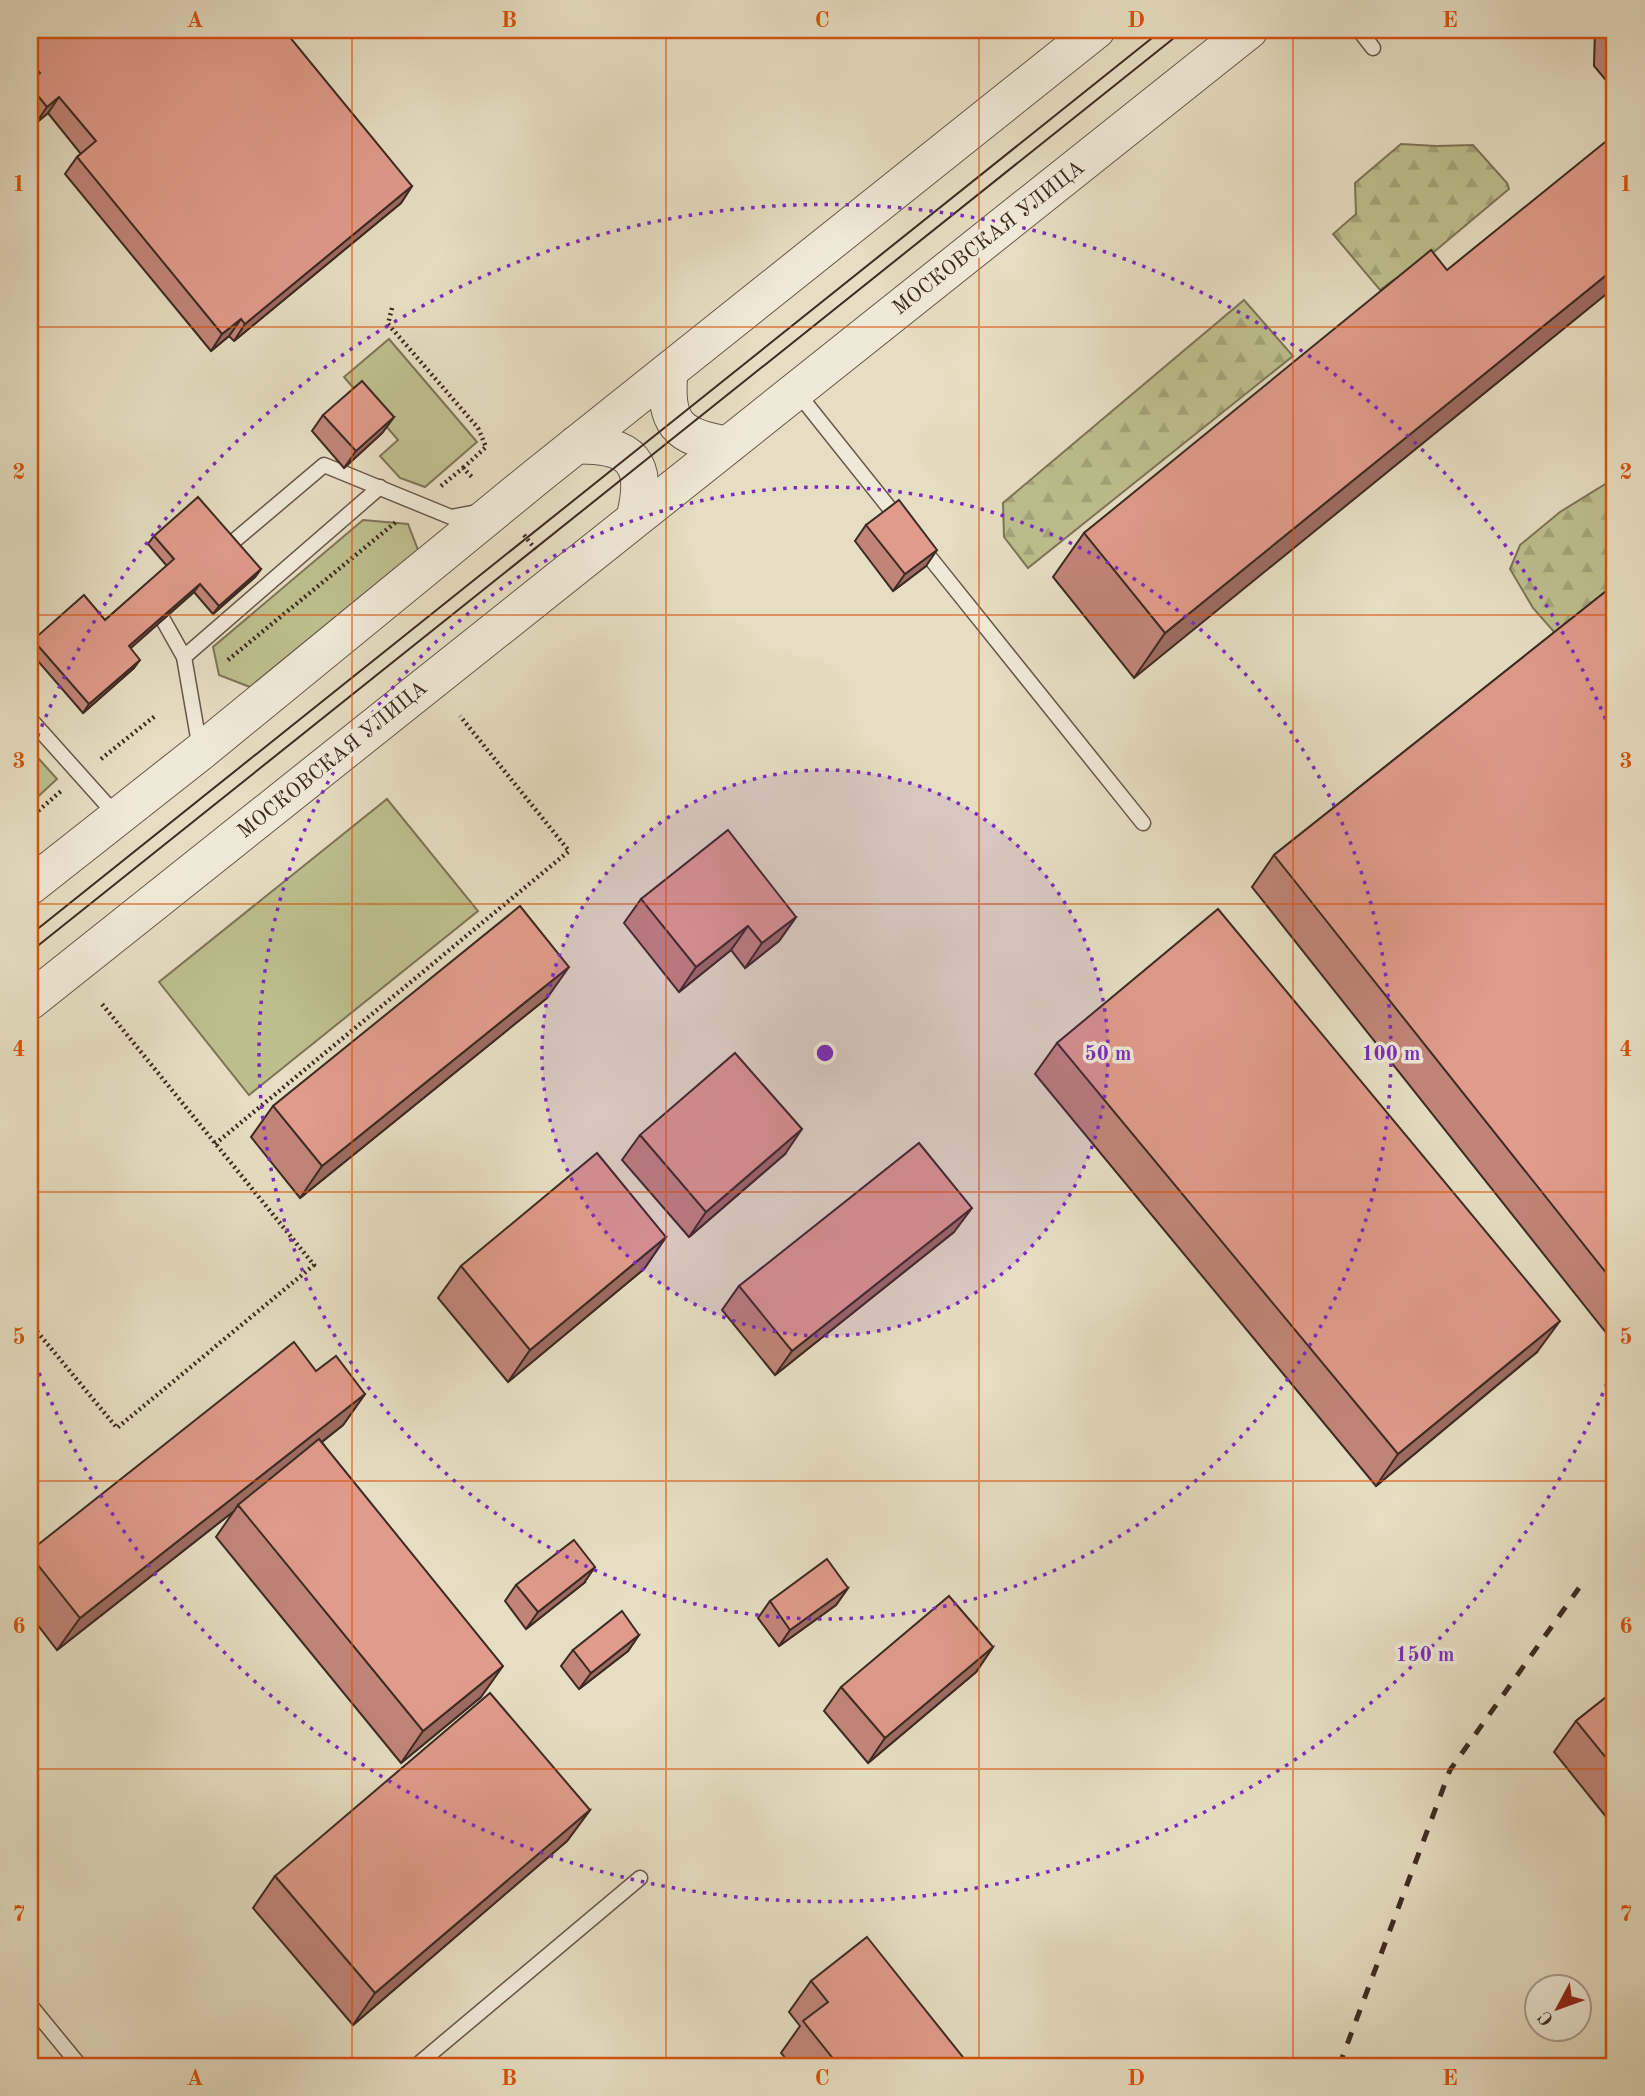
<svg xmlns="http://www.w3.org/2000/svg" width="1645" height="2096" viewBox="0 0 1645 2096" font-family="'Old Standard TT',serif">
<defs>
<pattern id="forest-firs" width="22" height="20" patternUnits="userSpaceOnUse" patternTransform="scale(1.75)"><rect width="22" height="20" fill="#bdbf8e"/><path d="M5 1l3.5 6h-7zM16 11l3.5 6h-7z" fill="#a3a47a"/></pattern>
</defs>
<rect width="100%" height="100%" fill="#e6dec2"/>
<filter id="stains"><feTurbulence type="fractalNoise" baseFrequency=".00286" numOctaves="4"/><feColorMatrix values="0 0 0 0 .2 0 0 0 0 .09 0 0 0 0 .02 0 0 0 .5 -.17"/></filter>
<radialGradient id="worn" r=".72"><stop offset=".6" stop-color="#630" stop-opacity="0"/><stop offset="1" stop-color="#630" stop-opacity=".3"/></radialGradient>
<g fill="#bdbf8e" stroke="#7d7458" stroke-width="2">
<polygon points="389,339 477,442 425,487 400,478 380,456 398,440 344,377"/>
<polygon points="363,520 408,524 418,550 250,687 219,675 213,647"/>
<polygon points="30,749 57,779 30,804"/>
<polygon points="387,799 478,911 249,1095 159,982"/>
</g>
<g fill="url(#forest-firs)" stroke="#7d7458" stroke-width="2">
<polygon points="1401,144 1436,146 1473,145 1507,183 1509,189 1398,282 1395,279 1380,290 1333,234 1356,214 1355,183"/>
<polygon points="1244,300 1293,356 1028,568 1004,537 1003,503"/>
<polygon points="1615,478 1615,599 1562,641 1533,608 1510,569 1520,545 1560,512"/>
</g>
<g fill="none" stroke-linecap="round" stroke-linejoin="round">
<defs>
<g id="service">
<polyline points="1359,30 1373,48"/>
<polyline points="796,391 899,520"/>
<polyline points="919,544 1143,823"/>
<polyline points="221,552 324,465 451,517 477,512"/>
<polyline points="161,605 157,609 184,657 200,749"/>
<polyline points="184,657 380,487"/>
<polyline points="30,719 116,815"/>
<polyline points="30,2005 80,2066"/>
<polyline points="416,2066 640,1878"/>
</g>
<g id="tertiary">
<path d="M669 372C664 423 677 437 727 445"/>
<path d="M576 445C632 444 649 462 635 518"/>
<polyline points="30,886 200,752 536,477 1096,30"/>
<polyline points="30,1001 1249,30"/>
</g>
</defs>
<use href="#service" stroke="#67574b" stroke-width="17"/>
<use href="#tertiary" stroke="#67574b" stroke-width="39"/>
<g stroke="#3d2a23" stroke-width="4.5" stroke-dasharray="2 3.5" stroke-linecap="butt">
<polyline points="392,308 388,324 478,428 486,447 463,468"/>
<polyline points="441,486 463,468 474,479"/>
<polyline points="524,535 536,550"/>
<polyline points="228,660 396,522"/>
<polyline points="101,759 155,716"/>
<polyline points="30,818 61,791"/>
<polyline points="215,1144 569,851 460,716"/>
<polyline points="30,1323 117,1428 314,1265 102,1004"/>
</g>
<use href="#service" stroke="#efead7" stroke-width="14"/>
<use href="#tertiary" stroke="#efead7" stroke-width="37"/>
<g stroke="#3d2a23" stroke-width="2">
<polyline points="30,935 1162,30"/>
<polyline points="30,952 1184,30"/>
</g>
<polyline stroke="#3d2a23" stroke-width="5" stroke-dasharray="12 12" stroke-linecap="butt" points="1339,2066 1450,1770 1579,1588"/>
</g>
<g fill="#c18578" stroke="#3d2a23" stroke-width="2">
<polygon points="30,30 412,186 401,203 234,341 229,336 211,351 65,174 77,157 81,154 48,113 36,123 30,116"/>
<polygon points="1595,30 1615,30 1615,91 1594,66"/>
<polygon points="1447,270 1134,678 1053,577 1084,533"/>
<polygon points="323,415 394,417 382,433 344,468 312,431"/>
<polygon points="866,525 926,566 893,591 855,541"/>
<polygon points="154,536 261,569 255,577 213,614 194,592 130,648 134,668 83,713 30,652 30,644 33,640 105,620 167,566 148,544"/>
<polygon points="1615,584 1615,1344 1252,887 1274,855"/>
<polygon points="641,899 796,917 779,941 745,968 731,950 679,992 624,923"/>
<polygon points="547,998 300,1198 251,1137 273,1106"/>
<polygon points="1057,1043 1537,1352 1376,1486 1035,1074"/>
<polygon points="640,1135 785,1154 689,1237 622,1160"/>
<polygon points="954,1232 775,1375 722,1310 739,1286"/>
<polygon points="666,1237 644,1269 508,1382 438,1298 461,1266"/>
<polygon points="316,1371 365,1394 343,1425 322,1442 481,1697 401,1763 216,1537 234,1511 57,1650 30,1615 30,1551"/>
<polygon points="584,1583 526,1629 505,1601 516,1585"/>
<polygon points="848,1588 836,1605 779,1646 758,1618 770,1601"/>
<polygon points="639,1635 628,1651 579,1689 561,1666 573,1650"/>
<polygon points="993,1647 976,1672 868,1763 824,1711 841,1687"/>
<polygon points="1615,1690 1615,1828 1554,1752 1576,1721"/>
<polygon points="590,1810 567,1841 353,2025 253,1908 275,1876"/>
<polygon points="811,1981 970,2066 792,2066 781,2053 800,2026 789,2012"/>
</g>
<g fill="#9d6c61" stroke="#3d2a23" stroke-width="2">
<polygon points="59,97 48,113 36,123 47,107"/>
<polygon points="412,186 401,203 234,341 245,324"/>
<polygon points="1615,268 1615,287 1134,678 1165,633"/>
<polygon points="241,319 229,336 211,351 222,334"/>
<polygon points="394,417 382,433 344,468 356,451"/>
<polygon points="937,550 926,566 893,591 905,574"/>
<polygon points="261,569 255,577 213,614 219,606"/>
<polygon points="200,584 194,592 123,655 129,646"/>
<polygon points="140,660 134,668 83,713 89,704"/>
<polygon points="796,917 779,941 745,968 762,943"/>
<polygon points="748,926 731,950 679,992 696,967"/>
<polygon points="569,967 547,998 300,1198 322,1166"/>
<polygon points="802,1129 785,1154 689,1237 706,1212"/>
<polygon points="972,1208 954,1232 775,1375 792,1351"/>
<polygon points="666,1237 644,1269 508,1382 530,1350"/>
<polygon points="1560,1321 1537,1352 1376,1486 1398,1454"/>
<polygon points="365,1394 343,1425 239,1507 238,1505 234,1511 57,1650 80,1618"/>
<polygon points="595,1567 584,1583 526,1629 538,1612"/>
<polygon points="848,1588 836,1605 779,1646 790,1630"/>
<polygon points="639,1635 628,1651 579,1689 591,1673"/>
<polygon points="993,1647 976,1672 868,1763 885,1738"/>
<polygon points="503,1666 481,1697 401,1763 423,1731"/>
<polygon points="590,1810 567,1841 353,2025 375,1993"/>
</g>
<g fill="#e09b8b" stroke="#3d2a23" stroke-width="2">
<polygon points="30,30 284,30 412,186 245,324 241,319 222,334 77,157 96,141 59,97 47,107 30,86 30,81 40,73 30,60"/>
<polygon points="1606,30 1615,30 1615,60 1606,49"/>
<polygon points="1615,134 1615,268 1165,633 1084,533 1431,250 1447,270"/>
<polygon points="362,381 394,417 356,451 323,415"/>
<polygon points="198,497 261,569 219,606 200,584 129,646 140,660 89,704 33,640 84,595 105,620 174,559 154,536"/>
<polygon points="899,500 937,550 905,574 866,525"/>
<polygon points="1615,584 1615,1284 1274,855"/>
<polygon points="728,830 796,917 762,943 748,926 696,967 641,899"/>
<polygon points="520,906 569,967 322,1166 273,1106"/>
<polygon points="1218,909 1560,1321 1398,1454 1057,1043"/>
<polygon points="735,1053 802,1129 706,1212 640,1135"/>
<polygon points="919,1143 972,1208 792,1351 739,1286"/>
<polygon points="597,1153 666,1237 530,1350 461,1266"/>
<polygon points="294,1342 316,1371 336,1356 365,1394 80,1618 30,1555 30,1551"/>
<polygon points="319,1439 503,1666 423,1731 238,1505"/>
<polygon points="574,1540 595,1567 538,1612 516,1585"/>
<polygon points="827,1559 848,1588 790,1630 770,1601"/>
<polygon points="949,1596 993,1647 885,1738 841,1687"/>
<polygon points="622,1611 639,1635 591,1673 573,1650"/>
<polygon points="1615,1690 1615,1769 1576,1721"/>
<polygon points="490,1693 590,1810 375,1993 275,1876"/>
<polygon points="867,1937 970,2066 839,2066 803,2021 828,2002 811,1981"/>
</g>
<path fill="none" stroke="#d7540e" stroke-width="2" stroke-opacity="0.55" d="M352 30V2066M666 30V2066M979 30V2066M1293 30V2066M30 327H1615M30 615H1615M30 904H1615M30 1192H1615M30 1481H1615M30 1769H1615"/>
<circle cx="825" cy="1053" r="283" fill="#7b2cbf" fill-opacity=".12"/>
<g fill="none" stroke="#7b2cbf" stroke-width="3.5" stroke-dasharray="3.5 7">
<circle cx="825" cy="1053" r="283"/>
<circle cx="825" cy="1053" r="566"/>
<path d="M1615 1364A849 849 0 0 1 30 1350M30 756A849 849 0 0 1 1615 742"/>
</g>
<g text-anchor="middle" stroke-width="7" stroke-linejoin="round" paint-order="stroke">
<g font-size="21" fill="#3d2a23" stroke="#efead7">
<text transform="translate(988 237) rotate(-38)" y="7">МОСКОВСКАЯ УЛИЦА</text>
<text transform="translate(332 759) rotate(-39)" y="7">МОСКОВСКАЯ УЛИЦА</text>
</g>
</g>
<circle cx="825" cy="1053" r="10" fill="#7b2cbf" stroke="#efead7" stroke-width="3.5"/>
<g font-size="21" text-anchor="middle" font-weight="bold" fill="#7b2cbf" stroke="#efead7" stroke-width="7" stroke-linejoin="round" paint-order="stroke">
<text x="1108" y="1060">50 m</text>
<text x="1391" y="1060">100 m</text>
<text x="1425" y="1661">150 m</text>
</g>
<rect width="1645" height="2096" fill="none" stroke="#e6dec2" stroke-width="77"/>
<g transform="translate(1558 2008) rotate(229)"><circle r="33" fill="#efead7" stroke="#a89d8f" stroke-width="2"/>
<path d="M0-5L12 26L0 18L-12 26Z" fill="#8f2418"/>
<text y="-10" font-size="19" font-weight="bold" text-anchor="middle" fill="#3d2a23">С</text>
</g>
<rect x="38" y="38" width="1568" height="2020" fill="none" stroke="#d7540e" stroke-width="2.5"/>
<g font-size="23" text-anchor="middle" font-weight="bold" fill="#d7540e">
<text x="195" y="27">A</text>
<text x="509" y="27">B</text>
<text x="822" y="27">C</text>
<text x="1136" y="27">D</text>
<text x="1450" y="27">E</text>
<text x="19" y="191">1</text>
<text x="1626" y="191">1</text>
<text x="19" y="479">2</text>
<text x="1626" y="479">2</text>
<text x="19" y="768">3</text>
<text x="1626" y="768">3</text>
<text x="19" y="1056">4</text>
<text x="1626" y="1056">4</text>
<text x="19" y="1344">5</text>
<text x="1626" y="1344">5</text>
<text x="19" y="1633">6</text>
<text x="1626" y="1633">6</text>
<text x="19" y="1921">7</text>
<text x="1626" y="1921">7</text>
<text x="195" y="2085">A</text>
<text x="509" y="2085">B</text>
<text x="822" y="2085">C</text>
<text x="1136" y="2085">D</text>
<text x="1450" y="2085">E</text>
</g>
<rect width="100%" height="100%" filter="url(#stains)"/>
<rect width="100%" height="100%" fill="url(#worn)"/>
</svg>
